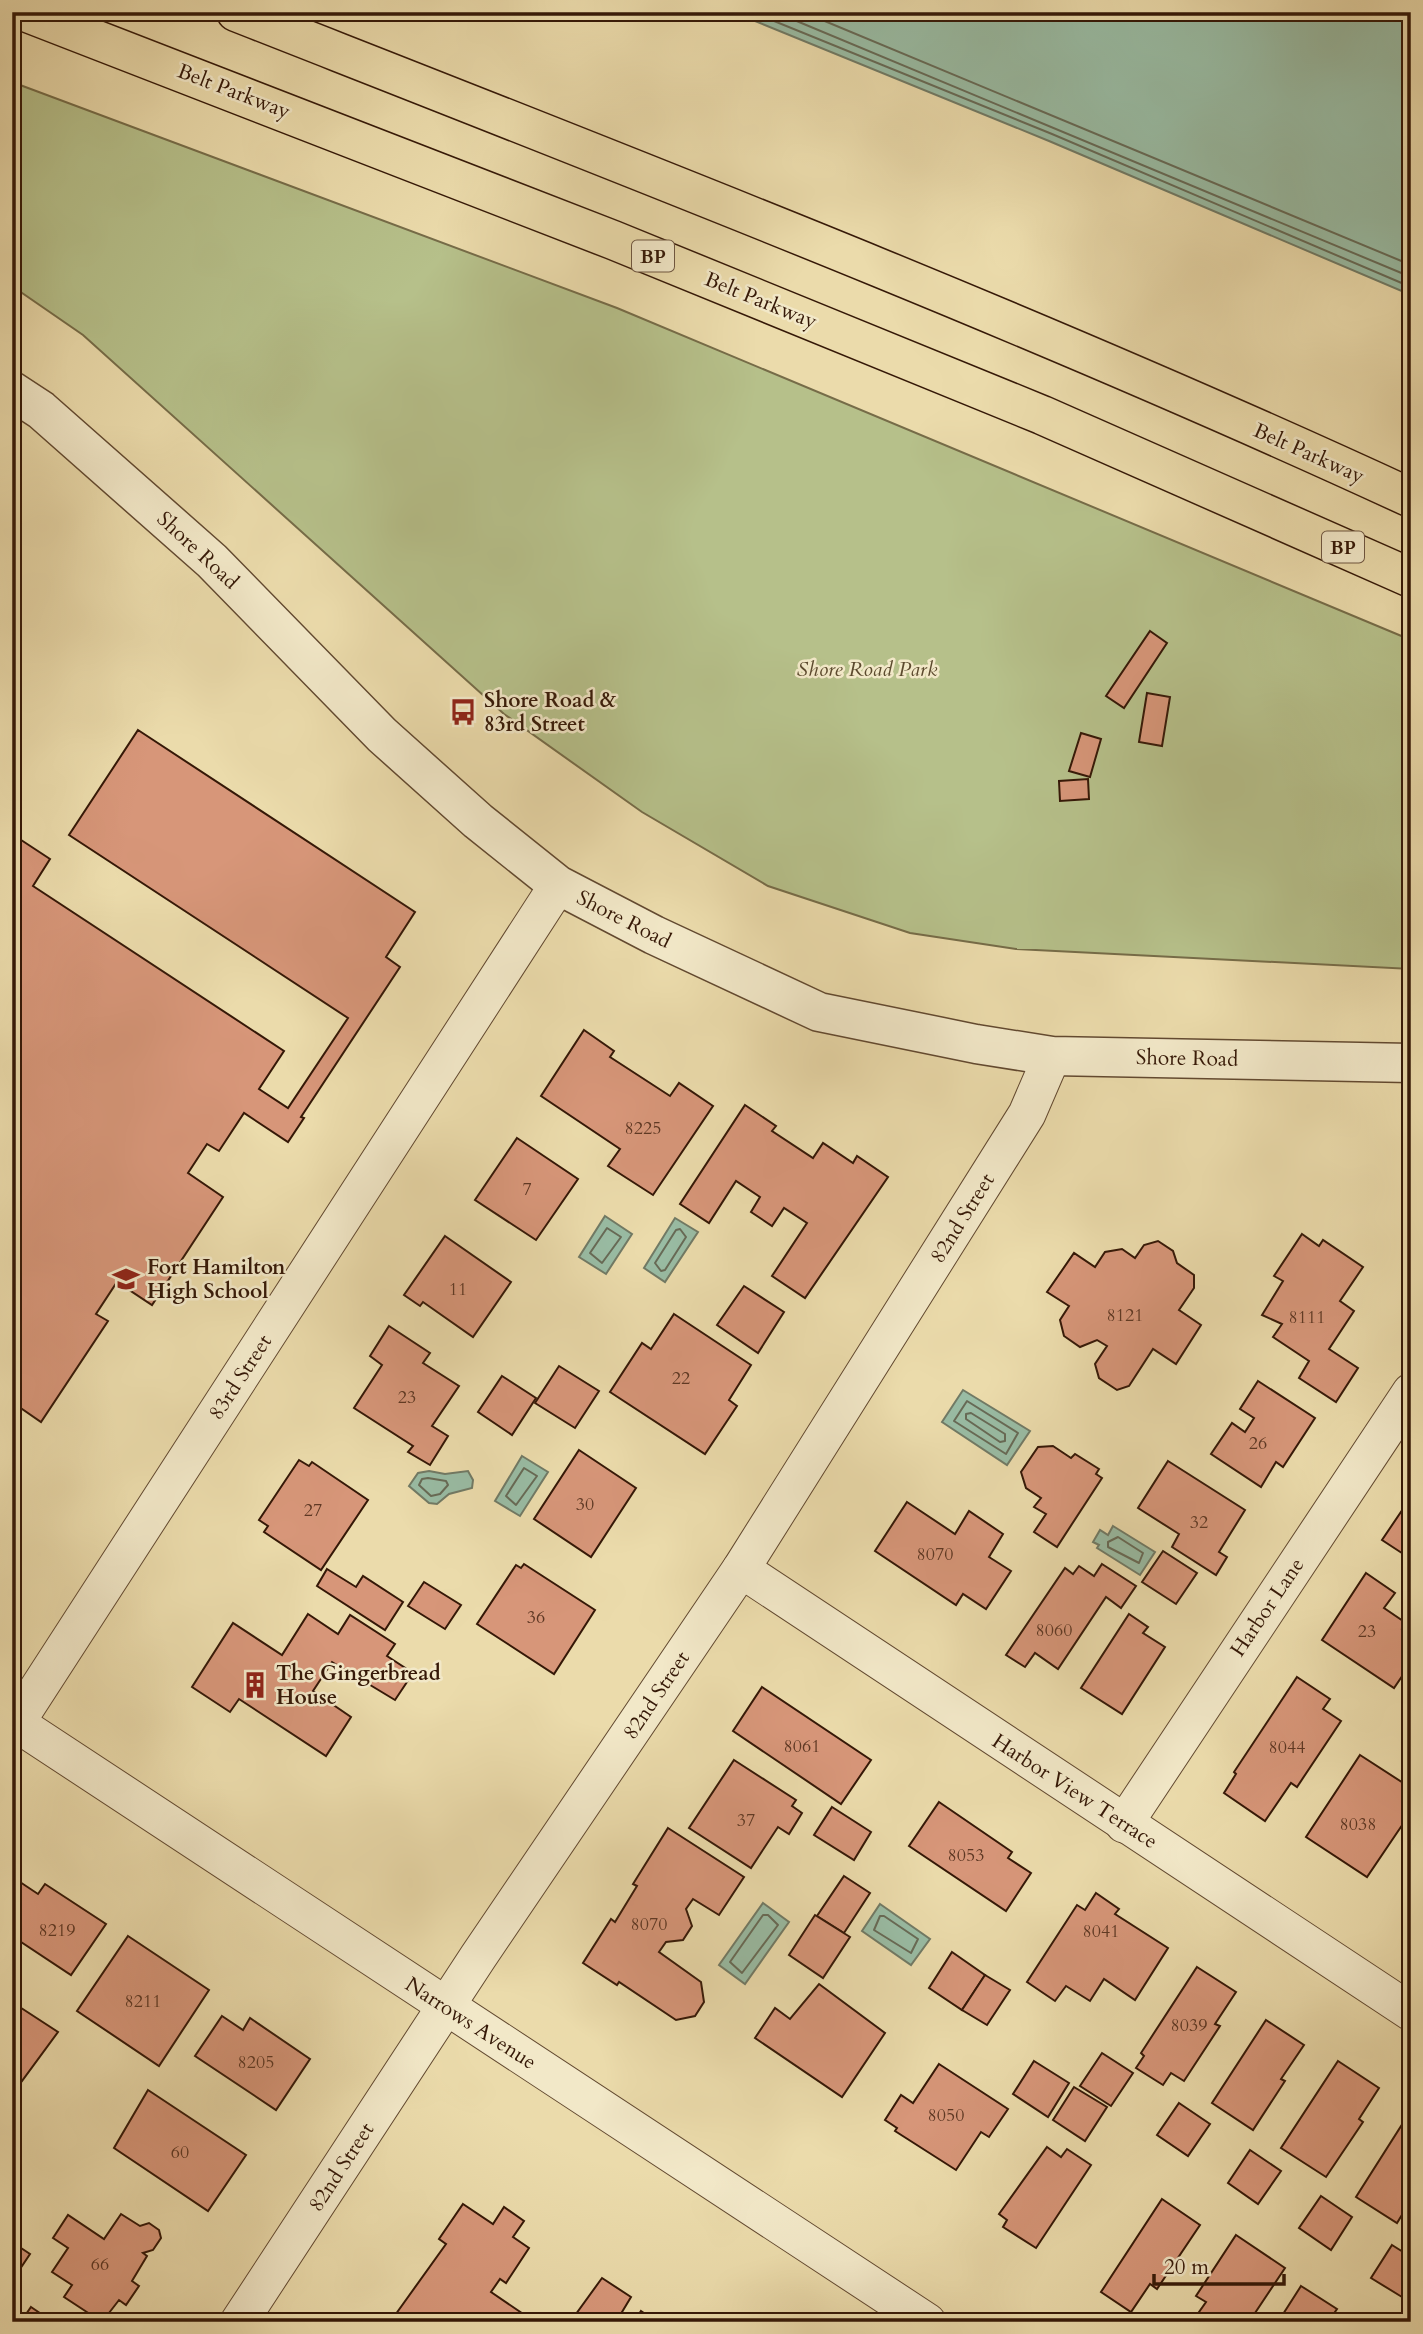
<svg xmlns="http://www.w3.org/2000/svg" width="1423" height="2334" viewBox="0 0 1423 2334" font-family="Cardo,serif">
<rect width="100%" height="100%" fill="#ebdbab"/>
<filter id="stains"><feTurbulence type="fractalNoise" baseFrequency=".00286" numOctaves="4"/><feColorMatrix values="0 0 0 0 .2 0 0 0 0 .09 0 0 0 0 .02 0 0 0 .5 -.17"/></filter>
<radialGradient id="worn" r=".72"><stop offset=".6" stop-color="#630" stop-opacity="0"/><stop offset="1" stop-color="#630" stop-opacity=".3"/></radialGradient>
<polygon fill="#b6c08a" stroke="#766c48" stroke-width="2" points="12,82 617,308 1411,640 1411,969 1016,949 910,933 768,886 642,812 504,714 83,335 12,286"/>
<g fill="#99bca4" stroke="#717a65" stroke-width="2">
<polygon points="733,12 1411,12 1411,295 1049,141"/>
<polygon points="605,1216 632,1234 606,1274 579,1257"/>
<polygon points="675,1218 698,1232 665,1282 644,1268"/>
<polygon points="963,1390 1030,1431 1007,1465 942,1422"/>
<polygon points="522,1456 548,1472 520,1516 495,1501"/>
<polygon points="429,1471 445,1474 468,1471 473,1480 472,1488 449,1494 437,1504 429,1503 409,1486 418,1473"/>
<polygon points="1113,1526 1155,1552 1140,1575 1097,1548 1099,1545 1093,1542 1100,1530 1108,1535"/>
<polygon points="763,1903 789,1922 745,1984 719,1965"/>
<polygon points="880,1904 930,1939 911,1965 862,1931"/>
</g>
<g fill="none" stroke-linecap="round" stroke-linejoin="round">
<g stroke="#676a56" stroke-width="2">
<polyline points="752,12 1052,134 1411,287"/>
<polyline points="775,12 1411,277"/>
<polyline points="803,12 1411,265"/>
<polygon points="607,1228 621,1237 602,1263 590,1253"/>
<polygon points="680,1229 686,1237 665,1270 661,1271 655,1263 676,1230"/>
<polygon points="967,1401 1018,1433 1006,1454 954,1421"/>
<polygon points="971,1413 1005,1434 1005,1441 1000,1442 966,1419 966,1414"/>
<polygon points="524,1468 537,1476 516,1505 506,1496"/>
<polygon points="428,1478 446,1481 448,1485 440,1494 431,1496 419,1485 422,1479"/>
<polygon points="1118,1537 1143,1553 1139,1563 1108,1547 1108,1542"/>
<polygon points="763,1915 768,1915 778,1925 742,1973 730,1962"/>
<polygon points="880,1916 884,1916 918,1939 911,1953 874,1930"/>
</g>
</g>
<g fill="#d79679" stroke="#351807" stroke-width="2">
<polygon points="1150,631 1167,643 1124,708 1106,696"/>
<polygon points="1147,693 1170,697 1162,746 1139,742"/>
<polygon points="138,730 415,912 386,957 400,967 301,1117 304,1118 288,1142 244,1113 219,1151 207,1144 188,1173 223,1197 152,1305 117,1282 96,1314 108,1321 41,1422 12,1402 12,834 50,859 33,886 284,1051 259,1089 288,1108 348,1018 69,835"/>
<polygon points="1081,733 1101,739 1090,777 1069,771"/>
<polygon points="1088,779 1089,799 1060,801 1059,781"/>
<polygon points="584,1030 614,1051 610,1057 670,1096 679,1083 713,1106 653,1195 608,1166 620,1149 541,1096"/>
<polygon points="745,1105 776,1126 772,1131 813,1158 823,1143 853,1163 857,1156 888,1177 805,1298 772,1276 807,1223 784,1208 772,1226 751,1212 760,1197 736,1181 709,1223 680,1204"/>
<polygon points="517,1138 578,1179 536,1240 475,1200"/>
<polygon points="1302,1234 1319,1246 1323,1240 1363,1267 1340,1301 1354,1311 1329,1349 1358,1368 1336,1402 1299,1378 1309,1361 1273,1337 1282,1324 1262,1315 1283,1281 1274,1276"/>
<polygon points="445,1236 511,1282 473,1337 423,1302 420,1306 404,1295"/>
<polygon points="1158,1241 1173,1251 1177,1263 1194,1275 1194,1288 1179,1310 1201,1325 1176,1364 1153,1349 1129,1386 1117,1390 1099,1378 1095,1364 1107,1346 1097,1340 1080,1347 1064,1336 1060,1320 1069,1306 1047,1292 1074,1253 1095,1267 1105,1252 1122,1249 1135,1258 1144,1245"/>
<polygon points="744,1286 784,1312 758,1353 717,1325"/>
<polygon points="674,1314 751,1365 729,1400 737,1406 705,1454 610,1392 642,1343 651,1349"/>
<polygon points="389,1326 430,1353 423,1363 459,1386 432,1426 448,1436 430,1465 408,1452 413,1446 354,1408 382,1365 370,1356"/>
<polygon points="559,1366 599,1391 575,1428 535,1403"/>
<polygon points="502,1376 536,1398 512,1435 478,1412"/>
<polygon points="1258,1381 1315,1418 1283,1467 1276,1462 1261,1487 1211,1454 1232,1423 1245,1432 1254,1418 1240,1409"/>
<polygon points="1053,1446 1071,1458 1075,1454 1099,1469 1096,1474 1102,1478 1057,1547 1034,1532 1046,1514 1034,1507 1041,1498 1026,1488 1021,1472 1038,1447"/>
<polygon points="579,1450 636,1488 591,1557 534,1519"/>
<polygon points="299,1460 309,1466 312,1462 368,1500 321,1570 264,1532 268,1526 259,1520"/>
<polygon points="1168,1461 1245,1510 1219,1552 1227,1557 1216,1575 1172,1547 1179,1534 1138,1508"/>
<polygon points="1411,1497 1411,1559 1382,1540"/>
<polygon points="907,1502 955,1534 969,1511 1003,1534 989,1557 1011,1571 986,1609 963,1594 956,1605 875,1551"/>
<polygon points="1163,1551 1197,1573 1176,1604 1142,1582"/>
<polygon points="524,1564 595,1610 554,1674 477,1624 516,1565 521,1568"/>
<polygon points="1102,1564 1136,1586 1121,1608 1106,1597 1058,1669 1035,1653 1025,1667 1006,1655 1065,1568 1073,1574 1079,1566 1094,1576"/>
<polygon points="327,1569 356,1587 363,1576 403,1602 385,1630 317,1586"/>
<polygon points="1366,1573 1395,1593 1384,1608 1406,1623 1402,1629 1411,1634 1411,1663 1394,1688 1322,1640"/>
<polygon points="424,1582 461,1605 445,1629 408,1606"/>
<polygon points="308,1614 338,1634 350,1615 395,1644 387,1656 413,1673 395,1700 332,1662 313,1691 351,1717 326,1756 239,1699 230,1712 192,1687 233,1623 282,1655"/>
<polygon points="1129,1614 1148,1627 1143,1633 1165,1647 1122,1714 1081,1688"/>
<polygon points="1297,1677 1330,1699 1323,1709 1341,1721 1297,1787 1291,1783 1265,1821 1224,1793 1236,1774 1234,1772"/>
<polygon points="762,1687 871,1760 841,1804 733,1731"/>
<polygon points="1360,1755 1411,1788 1411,1812 1367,1877 1306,1837"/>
<polygon points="734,1760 796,1800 792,1806 802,1813 789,1834 778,1827 751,1868 689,1828"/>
<polygon points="939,1802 1012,1852 1008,1858 1031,1873 1006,1911 909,1846"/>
<polygon points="832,1807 871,1832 854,1860 814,1835"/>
<polygon points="668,1828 744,1877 719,1915 693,1899 686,1909 692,1926 683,1940 666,1942 659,1952 701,1982 704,2002 695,2016 676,2020 619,1982 617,1985 583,1963 611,1919 615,1922 637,1886 633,1884"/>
<polygon points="844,1876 870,1893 844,1933 817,1916"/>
<polygon points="17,1880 38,1894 45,1884 106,1924 71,1975 12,1936 12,1888"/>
<polygon points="1096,1893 1119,1909 1115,1914 1168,1948 1135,2000 1104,1979 1090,2001 1066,1986 1055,2001 1027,1982 1077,1905 1085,1910"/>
<polygon points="815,1915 850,1937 823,1978 789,1955"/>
<polygon points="128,1936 209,1990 159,2066 77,2011"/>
<polygon points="952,1952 985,1975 962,2010 929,1988"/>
<polygon points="1197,1967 1236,1992 1215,2024 1220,2026 1184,2081 1171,2073 1163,2085 1136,2068 1144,2056 1141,2053"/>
<polygon points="985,1975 1010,1990 987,2025 962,2010"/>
<polygon points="819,1984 885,2033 842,2097 755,2038 775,2008 790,2019"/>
<polygon points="12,2002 58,2032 19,2085 12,2080"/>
<polygon points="222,2016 243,2030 250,2018 310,2059 276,2110 195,2056"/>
<polygon points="1266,2020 1304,2045 1281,2079 1285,2081 1253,2130 1212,2103"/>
<polygon points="1102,2053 1133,2073 1111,2106 1080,2086"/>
<polygon points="1034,2061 1069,2083 1048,2117 1013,2094"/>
<polygon points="1338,2061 1379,2088 1359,2119 1363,2122 1326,2177 1281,2148"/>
<polygon points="939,2064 1008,2109 989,2137 981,2132 956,2170 895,2131 897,2128 885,2120 901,2095 913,2103"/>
<polygon points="1074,2087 1107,2107 1085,2141 1053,2120"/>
<polygon points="148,2090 246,2155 208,2211 114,2148"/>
<polygon points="1179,2103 1210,2124 1188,2156 1157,2135"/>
<polygon points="1410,2112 1411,2200 1397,2223 1356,2197"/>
<polygon points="1047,2147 1061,2157 1067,2149 1091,2165 1036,2248 1003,2227 1007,2220 999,2214"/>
<polygon points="1250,2150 1281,2171 1258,2204 1228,2183"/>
<polygon points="1321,2196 1352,2217 1331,2250 1299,2228"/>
<polygon points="1162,2199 1200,2225 1157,2289 1150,2284 1131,2312 1101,2292"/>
<polygon points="463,2204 493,2224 504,2207 524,2221 513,2237 529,2248 506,2283 500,2279 491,2292 535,2322 398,2322 393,2318 446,2244 439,2239"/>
<polygon points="121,2214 140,2226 149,2223 159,2230 161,2238 153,2250 143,2253 147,2256 132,2281 139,2286 126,2305 119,2300 102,2322 64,2297 72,2285 52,2272 68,2248 53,2238 68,2215 104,2239"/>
<polygon points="1236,2235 1285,2268 1249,2322 1192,2322 1206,2302 1196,2296"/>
<polygon points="12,2242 30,2254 12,2281"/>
<polygon points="1392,2245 1411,2257 1411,2283 1402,2297 1371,2278"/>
<polygon points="602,2278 631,2297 616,2322 588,2322 576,2314"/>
<polygon points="1301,2286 1337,2309 1328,2322 1278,2322"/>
<polygon points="31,2307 53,2322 14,2322 17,2317 22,2320"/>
<polygon points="641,2311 657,2322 634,2322"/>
</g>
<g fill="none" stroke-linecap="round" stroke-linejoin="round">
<defs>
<g id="minor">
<polyline points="741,1569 1411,2012"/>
<polyline points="16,1723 927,2322"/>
<polyline points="12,1729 558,885"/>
<polyline points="1124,1824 1411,1392"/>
<polyline points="239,2322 478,1957 741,1569 1027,1114 1052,1056"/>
</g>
<polyline id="tertiary" points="12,391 41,410 212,561 382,735 478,821 558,885 654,935 819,1012 976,1044 1052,1056 1411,1063"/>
<g id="motorway">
<polyline points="25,12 613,240 1042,415 1411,578"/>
<path d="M236 12C630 167 1026 320 1411 498"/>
</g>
</defs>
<use href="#minor" stroke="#624930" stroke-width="39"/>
<use href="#tertiary" stroke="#624930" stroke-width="41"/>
<use href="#motorway" stroke="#351807" stroke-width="41"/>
<use href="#minor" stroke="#f2e8c8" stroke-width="37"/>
<use href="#tertiary" stroke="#f2e8c8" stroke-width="38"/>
<use href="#motorway" stroke="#ebdbab" stroke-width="38"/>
</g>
<defs>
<symbol id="bus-bare" viewBox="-9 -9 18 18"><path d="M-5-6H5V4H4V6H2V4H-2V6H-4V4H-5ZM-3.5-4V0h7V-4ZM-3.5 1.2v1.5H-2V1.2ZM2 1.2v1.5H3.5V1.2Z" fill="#8f2418" stroke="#f2e8c8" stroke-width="2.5" paint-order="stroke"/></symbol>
<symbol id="school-bare" viewBox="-9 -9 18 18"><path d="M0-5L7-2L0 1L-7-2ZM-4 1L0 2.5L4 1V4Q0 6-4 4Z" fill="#8f2418" stroke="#f2e8c8" stroke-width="2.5" paint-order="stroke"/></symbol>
<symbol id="building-bare" viewBox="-9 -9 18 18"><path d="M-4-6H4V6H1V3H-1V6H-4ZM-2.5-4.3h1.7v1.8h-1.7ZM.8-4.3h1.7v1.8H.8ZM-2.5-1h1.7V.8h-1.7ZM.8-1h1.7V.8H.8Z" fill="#8f2418" stroke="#f2e8c8" stroke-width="2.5" paint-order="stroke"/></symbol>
</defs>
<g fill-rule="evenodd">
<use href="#bus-bare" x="444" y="693" width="38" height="38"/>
<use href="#school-bare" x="107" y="1260" width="38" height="38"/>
<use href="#building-bare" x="236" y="1666" width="38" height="38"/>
</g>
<g text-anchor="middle" stroke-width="5" stroke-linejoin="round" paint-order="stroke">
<g font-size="18" fill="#5e3824">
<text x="643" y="1134">8225</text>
<text x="527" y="1195">7</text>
<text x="458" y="1295">11</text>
<text x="1125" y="1321">8121</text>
<text x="1307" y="1323">8111</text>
<text x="681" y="1384">22</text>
<text x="407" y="1403">23</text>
<text x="1258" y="1449">26</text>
<text x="585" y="1510">30</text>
<text x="313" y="1516">27</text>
<text x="1199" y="1528">32</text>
<text x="935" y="1560">8070</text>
<text x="536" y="1623">36</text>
<text x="1054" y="1636">8060</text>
<text x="1367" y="1637">23</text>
<text x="802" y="1752">8061</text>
<text x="1287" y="1753">8044</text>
<text x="746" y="1826">37</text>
<text x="1358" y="1830">8038</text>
<text x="966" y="1861">8053</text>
<text x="649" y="1930">8070</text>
<text x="57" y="1936">8219</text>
<text x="1101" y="1937">8041</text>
<text x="143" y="2007">8211</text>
<text x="1189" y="2031">8039</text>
<text x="256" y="2068">8205</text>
<text x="946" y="2121">8050</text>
<text x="180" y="2158">60</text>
<text x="100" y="2270">66</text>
</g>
<g fill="#f2e8c8" stroke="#6e5641" stroke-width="2">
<rect x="632" y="240.5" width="42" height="31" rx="5"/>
<rect x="1322" y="531.5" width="42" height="31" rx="5"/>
</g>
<g font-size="19" font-weight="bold" fill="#351807">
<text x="653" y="263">BP</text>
<text x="1343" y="554">BP</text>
</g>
<g font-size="21" fill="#351807" stroke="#f2e8c8">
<text transform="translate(234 91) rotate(21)" y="7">Belt Parkway</text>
<text transform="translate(761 300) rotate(22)" y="7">Belt Parkway</text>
<text transform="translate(1309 453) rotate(24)" y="7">Belt Parkway</text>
<text transform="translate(198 550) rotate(43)" y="7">Shore Road</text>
<text transform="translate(624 919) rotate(27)" y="7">Shore Road</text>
<text transform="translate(1187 1058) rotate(1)" y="7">Shore Road</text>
<text transform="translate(962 1218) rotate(-58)" y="7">82nd Street</text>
<text transform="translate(240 1377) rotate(-57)" y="7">83rd Street</text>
<text transform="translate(1267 1607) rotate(-56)" y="7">Harbor Lane</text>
<text transform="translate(656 1695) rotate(-56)" y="7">82nd Street</text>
<text transform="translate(1075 1791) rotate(33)" y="7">Harbor View Terrace</text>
<text transform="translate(471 2023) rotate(33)" y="7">Narrows Avenue</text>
<text transform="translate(341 2167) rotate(-57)" y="7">82nd Street</text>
</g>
<g font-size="21" font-style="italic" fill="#5c4a2e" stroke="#f2e8c8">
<text x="867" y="676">Shore Road Park</text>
</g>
<g font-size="21" font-weight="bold" fill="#351807" stroke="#f2e8c8" text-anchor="start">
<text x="484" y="707">Shore Road &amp;<tspan x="484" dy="24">83rd Street</tspan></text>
<text x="147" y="1274">Fort Hamilton<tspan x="147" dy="24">High School</tspan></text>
<text x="276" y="1680">The Gingerbread<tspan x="276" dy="24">House</tspan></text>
</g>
</g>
<rect width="1423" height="2334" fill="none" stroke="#ebdbab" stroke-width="42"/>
<rect x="14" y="14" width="1395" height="2306" fill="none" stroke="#351807" stroke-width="3.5"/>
<rect x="21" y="21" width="1381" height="2292" fill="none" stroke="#351807" stroke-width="2"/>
<path d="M1154 2274v10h130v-10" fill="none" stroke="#351807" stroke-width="3.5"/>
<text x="1164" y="2274" font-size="21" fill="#351807" stroke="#f2e8c8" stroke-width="5" paint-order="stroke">20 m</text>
<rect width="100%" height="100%" filter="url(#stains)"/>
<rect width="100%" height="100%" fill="url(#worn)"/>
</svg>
